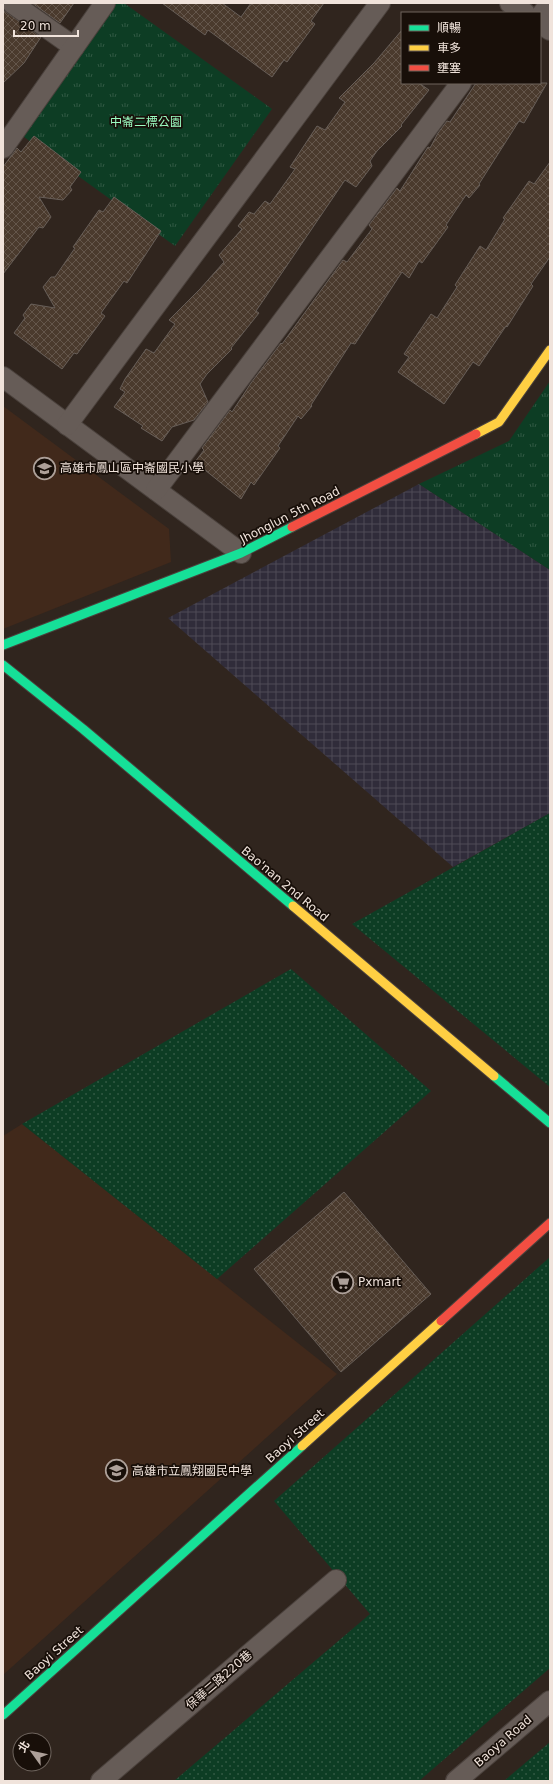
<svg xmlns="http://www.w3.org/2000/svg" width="553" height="1784" viewBox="0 0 553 1784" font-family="'DejaVu Sans','Noto Sans TC',sans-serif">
<defs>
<pattern id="industrial-grid" width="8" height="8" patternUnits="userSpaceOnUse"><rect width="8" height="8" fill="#302c3a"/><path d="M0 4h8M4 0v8" fill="none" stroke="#4e4a56"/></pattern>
<pattern id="grass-dots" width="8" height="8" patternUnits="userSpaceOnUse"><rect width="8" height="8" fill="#0d3d24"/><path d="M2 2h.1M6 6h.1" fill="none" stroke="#315943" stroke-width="1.8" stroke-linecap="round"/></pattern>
<pattern id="park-tufts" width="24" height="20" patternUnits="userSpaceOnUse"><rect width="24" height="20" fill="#0d3d24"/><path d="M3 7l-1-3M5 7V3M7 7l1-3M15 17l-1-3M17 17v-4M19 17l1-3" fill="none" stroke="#315943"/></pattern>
<pattern id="building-cross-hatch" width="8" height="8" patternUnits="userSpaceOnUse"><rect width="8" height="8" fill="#4a3a2d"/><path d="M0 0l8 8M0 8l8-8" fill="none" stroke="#64564b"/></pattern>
</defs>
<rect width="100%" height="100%" fill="#30251e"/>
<polygon fill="url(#industrial-grid)" points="419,484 550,570 550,813 453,867 168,618"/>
<g fill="#41291b">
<polygon points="3,406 169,529 171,562 3,629"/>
<polygon points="22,1124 337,1374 3,1675 3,1136"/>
</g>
<g fill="url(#grass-dots)">
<polygon points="550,813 550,1087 352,924"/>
<polygon points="291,969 431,1091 217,1279 22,1124"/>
<polygon points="550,1257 550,1668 419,1781 174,1781 370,1614 274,1501"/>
<polygon points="550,1742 550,1781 504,1781"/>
</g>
<g fill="url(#park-tufts)">
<polygon points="113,3 124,3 272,109 175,246 20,134"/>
<polygon points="550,381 550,570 419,484 509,441"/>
</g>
<g fill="url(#building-cross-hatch)" stroke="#675e58">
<polygon points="32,3 74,3 60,23"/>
<polygon points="162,3 222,3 241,17 251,3 324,3 311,21 315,24 287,62 284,60 272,77 208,30 205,35"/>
<polygon points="3,10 41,37 24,63 3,83"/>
<polygon points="402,30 402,83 419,83 429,90 401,125 402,126 377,151 370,161 372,166 356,187 345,180 256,311 259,313 231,348 232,349 207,374 200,384 208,402 194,420 172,427 162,441 141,428 143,426 114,407 125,392 120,389 125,379 146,349 154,353 175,324 169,320 200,289 224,262 219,255 242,229 238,226 249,212 254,214 265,201 270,204 295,169 290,167 317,126 325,130 345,102 339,98 374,63"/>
<polygon points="476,83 547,83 524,123 519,121 479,184 480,185 469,198 466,195 446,225 448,227 422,263 419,261 409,278 402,272 355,344 351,343 311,405 312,406 301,419 298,416 278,446 280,448 254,485 251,482 241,499 195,462 204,450 202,448 230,410 232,412 251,383 281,343 282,344 343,260 347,262 372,229 369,225 397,188 400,191 428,147 430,148 438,133 447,121 450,122"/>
<polygon points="34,136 81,172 70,187 72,190 63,200 39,197 51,217 43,228 39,227 3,274 3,167 17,148 21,152"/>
<polygon points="550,162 550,257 531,284 533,286 507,327 506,326 479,366 473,362 444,404 398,372 409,357 404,354 431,314 437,318 457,287 455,285 480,246 486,250 505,219 503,218 529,181 534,184"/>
<polygon points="114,197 161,231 127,283 124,281 101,313 105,316 77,354 74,353 62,369 14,333 25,318 23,315 31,304 55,308 43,287 51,277 55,277 75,248 73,247 99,210 103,212"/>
<polygon points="344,1192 431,1294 341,1372 254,1269"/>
</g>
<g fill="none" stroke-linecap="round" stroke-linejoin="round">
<defs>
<g id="street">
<polyline points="12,3 74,47"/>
<polyline points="510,3 525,13"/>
<polyline points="540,17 550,3"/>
<polyline points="540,23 550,30"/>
<polyline points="3,148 105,3"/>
<polyline points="3,377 241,553"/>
<polyline points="67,425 380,3"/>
<polyline points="156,490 461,83"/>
<polyline points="101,1781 336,1580"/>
<polyline points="456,1781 550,1701"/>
</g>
<g id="fast">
<polyline points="3,645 241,553 292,527"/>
<polyline points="3,665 83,729 293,906"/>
<polyline points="494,1076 550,1123"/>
<polyline points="3,1715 302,1446"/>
</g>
<g id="slow">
<polyline points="476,434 499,422 550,350"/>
<polyline points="293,906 494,1076"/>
<polyline points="302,1446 441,1321"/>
</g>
<g id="jam">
<polyline points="292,527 476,434"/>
<polyline points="441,1321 550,1223"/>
</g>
</defs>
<use href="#street" stroke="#4a413c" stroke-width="22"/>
<use href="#fast" stroke="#4a413c" stroke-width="11"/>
<use href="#slow" stroke="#4a413c" stroke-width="11"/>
<use href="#jam" stroke="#4a413c" stroke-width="11"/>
<use href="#street" stroke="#665c57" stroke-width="20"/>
<use href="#fast" stroke="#16e098" stroke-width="9"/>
<use href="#slow" stroke="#ffcf43" stroke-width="9"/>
<use href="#jam" stroke="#f24e42" stroke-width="9"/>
</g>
<defs>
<symbol id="school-ring" viewBox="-11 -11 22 22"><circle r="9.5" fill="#180f09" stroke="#ada099" stroke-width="1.5"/><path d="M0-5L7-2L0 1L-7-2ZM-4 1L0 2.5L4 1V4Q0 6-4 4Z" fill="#ada099"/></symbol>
<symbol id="supermarket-ring" viewBox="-11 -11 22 22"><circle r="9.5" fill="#180f09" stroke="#ada099" stroke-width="1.5"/><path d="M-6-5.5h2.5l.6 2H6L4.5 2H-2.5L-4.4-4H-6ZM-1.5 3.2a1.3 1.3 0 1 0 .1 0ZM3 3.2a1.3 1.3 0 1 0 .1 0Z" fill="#ada099"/></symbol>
</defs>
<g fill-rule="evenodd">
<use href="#school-ring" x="32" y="456" width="25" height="25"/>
<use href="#supermarket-ring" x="330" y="1270" width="25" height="25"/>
<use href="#school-ring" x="104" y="1458" width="25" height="25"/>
</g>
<g text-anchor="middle" stroke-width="3.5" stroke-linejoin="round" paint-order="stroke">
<g font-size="12" fill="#9bfec2" stroke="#180f09">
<text x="146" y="126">中崙二標公園</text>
</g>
<g font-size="12" fill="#f0e3db" stroke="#180f09" text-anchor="start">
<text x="60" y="472">高雄市鳳山區中崙國民小學</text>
<text x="358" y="1286">Pxmart</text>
<text x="132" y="1475">高雄市立鳳翔國民中學</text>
</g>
<g font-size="12" fill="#f0e3db" stroke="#180f09">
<text transform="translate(290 515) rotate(-27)" y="4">Jhonglun 5th Road</text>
<text transform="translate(285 884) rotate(40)" y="4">Bao'nan 2nd Road</text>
<text transform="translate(295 1436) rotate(-42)" y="4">Baoyi Street</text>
<text transform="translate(54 1653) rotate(-42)" y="4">Baoyi Street</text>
<text transform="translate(219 1680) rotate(-41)" y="4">保華二路220巷</text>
<text transform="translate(503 1741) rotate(-41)" y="4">Baoya Road</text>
</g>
</g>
<rect width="553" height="1784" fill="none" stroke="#f0e3db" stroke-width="8"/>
<rect x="401" y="12" width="140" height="72" fill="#180f09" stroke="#6e645d"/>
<rect x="409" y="25" width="20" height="6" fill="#16e098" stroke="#6e645d"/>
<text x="437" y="32" font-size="12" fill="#f0e3db">順暢</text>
<rect x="409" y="45" width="20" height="6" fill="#ffcf43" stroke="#6e645d"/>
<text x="437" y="52" font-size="12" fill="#f0e3db">車多</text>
<rect x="409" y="65" width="20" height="6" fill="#f24e42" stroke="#6e645d"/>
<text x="437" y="72" font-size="12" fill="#f0e3db">壅塞</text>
<g transform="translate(32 1752) rotate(303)"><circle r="19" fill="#180f09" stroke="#6e645d"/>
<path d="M0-3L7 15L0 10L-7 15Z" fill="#ada099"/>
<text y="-6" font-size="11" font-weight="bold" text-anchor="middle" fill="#f0e3db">北</text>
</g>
<path d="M14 30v6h64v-6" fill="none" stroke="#f0e3db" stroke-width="2"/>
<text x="20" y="30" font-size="12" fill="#f0e3db" stroke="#180f09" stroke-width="3" paint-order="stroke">20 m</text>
</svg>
